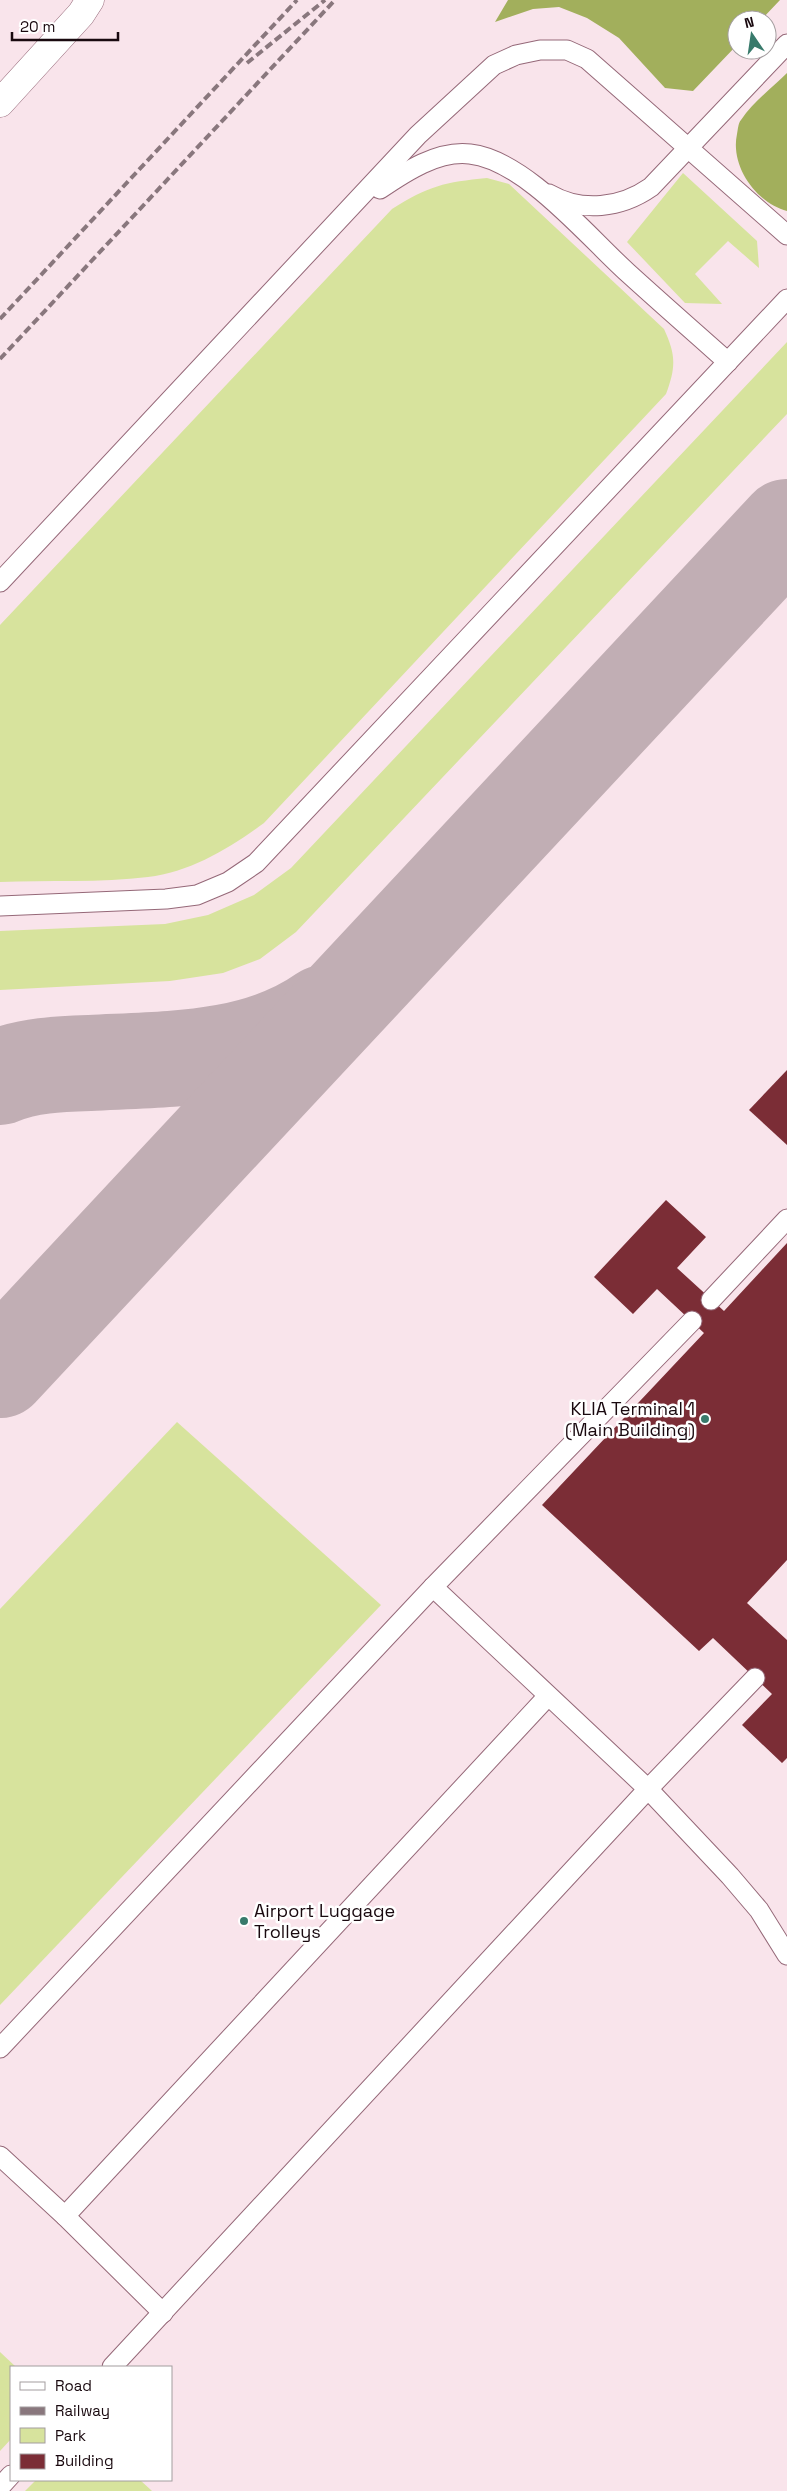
<svg xmlns="http://www.w3.org/2000/svg" width="787" height="2491" viewBox="0 0 787 2491" font-family="'Space Grotesk',sans-serif">
<rect width="100%" height="100%" fill="#f9e4eb"/>
<g fill="#d7e39d">
<polygon points="683,173 757,241 759,268 728,241 695,274 722,304 685,303 627,242"/>
<path d="M487 178 509 184 664 329C676 355 676 367 666 394L264 823C230 848 191 872 148 877 101 883 48 880 0 882V625L392 209C428 186 445 182 487 178Z"/>
<polygon points="787,342 787,414 296,932 260,959 223,973 170,981 0,990 0,931 165,924 208,915 254,895 291,868"/>
<polygon points="177,1422 381,1605 0,2005 0,1609"/>
<polygon points="0,2352 16,2367 11,2367 11,2439 0,2451"/>
<polygon points="36,2480 140,2480 152,2491 25,2491"/>
</g>
<g fill="#a2af5c">
<polygon points="508,0 780,0 761,20 737,20 737,45 693,91 665,88 619,38 587,18 559,7 533,9 495,22"/>
<path d="M787 73V211C756 203 730 166 737 134 738 130 738 123 741 120 753 102 772 88 787 73Z"/>
</g>
<g fill="none" stroke-linecap="round" stroke-linejoin="round">
<g stroke="#c1aeb4" stroke-width="96">
<path d="M0 1077C28 1065 60 1064 90 1063 170 1059 256 1061 324 1013"/>
<polyline points="0,1370 787,527"/>
</g>
</g>
<g fill="#7b2d36">
<polygon points="787,1070 787,1145 749,1110"/>
<polygon points="666,1200 706,1237 677,1268 724,1311 787,1243 787,1560 747,1603 787,1640 787,1758 782,1763 742,1725 772,1694 713,1638 699,1651 542,1505 704,1333 657,1289 633,1314 594,1277"/>
</g>
<g fill="none" stroke-linecap="round" stroke-linejoin="round">
<defs>
<g id="lane">
<path d="M380 189C405 172 438 150 470 154 525 160 588 237 628 273 661 303 694 332 728 362"/>
<path d="M549 194C582 213 621 208 651 187L787 44"/>
<polyline points="0,582 418,135 494,65 516,55 540,50 567,50 587,59 787,235"/>
<polyline points="0,906 166,899 197,895 228,882 256,863 787,299"/>
<polyline points="711,1300 787,1219"/>
<polyline points="433,1587 648,1789 730,1876 759,1910 787,1955"/>
<polyline points="0,2048 433,1587 692,1321"/>
<polyline points="0,2156 65,2216 163,2313"/>
<polyline points="65,2216 548,1696"/>
<polyline points="112,2367 648,1789 755,1678"/>
<polyline points="0,2487 11,2475"/>
</g>
<polyline id="primary" points="0,103 81,14 90,0"/>
</defs>
<use href="#lane" stroke="#956878" stroke-width="21"/>
<use href="#primary" stroke="#956878" stroke-width="29"/>
<use href="#lane" stroke="#fff" stroke-width="19"/>
<use href="#primary" stroke="#fff" stroke-width="28"/>
<g stroke="#89777d" stroke-width="4" stroke-dasharray="8 4" stroke-linecap="butt">
<polyline points="247,63 325,0"/>
<polyline points="0,319 297,0"/>
<polyline points="0,359 335,0"/>
</g>
</g>
<g fill="#387a6b" stroke="#fff" stroke-width="2">
<circle cx="705" cy="1419" r="5"/>
<circle cx="244" cy="1921" r="5"/>
</g>
<g text-anchor="middle" stroke-width="5" stroke-linejoin="round" paint-order="stroke">
<g font-size="18" fill="#19090f" stroke="#fff" text-anchor="end">
<text x="695" y="1415">KLIA Terminal 1<tspan x="695" dy="21">(Main Building)</tspan></text>
<text x="254" y="1917" text-anchor="start">Airport Luggage<tspan x="254" dy="21">Trolleys</tspan></text>
</g>
</g>
<rect x="10" y="2366" width="162" height="115" fill="#ffffff" stroke="#a39d9f"/>
<rect x="20" y="2382" width="25" height="8" fill="#ffffff" stroke="#a39d9f"/>
<text x="55" y="2391" font-size="15" fill="#19090f">Road</text>
<rect x="20" y="2407" width="25" height="8" fill="#89777d" stroke="#a39d9f"/>
<text x="55" y="2416" font-size="15" fill="#19090f">Railway</text>
<rect x="20" y="2428" width="25" height="15" fill="#d7e39d" stroke="#a39d9f"/>
<text x="55" y="2441" font-size="15" fill="#19090f">Park</text>
<rect x="20" y="2454" width="25" height="15" fill="#7b2d36" stroke="#a39d9f"/>
<text x="55" y="2466" font-size="15" fill="#19090f">Building</text>
<g transform="translate(752 35) rotate(347)"><circle r="24" fill="#ffffff" stroke="#a39d9f"/>
<path d="M0-4L9 19L0 12L-9 19Z" fill="#387a6b"/>
<text y="-8" font-size="14" font-weight="bold" text-anchor="middle" fill="#19090f">N</text>
</g>
<path d="M12 32v8h106v-8" fill="none" stroke="#19090f" stroke-width="2.5"/>
<text x="20" y="32" font-size="15" fill="#19090f" stroke="#ffffff" stroke-width="4" paint-order="stroke">20 m</text>
</svg>
